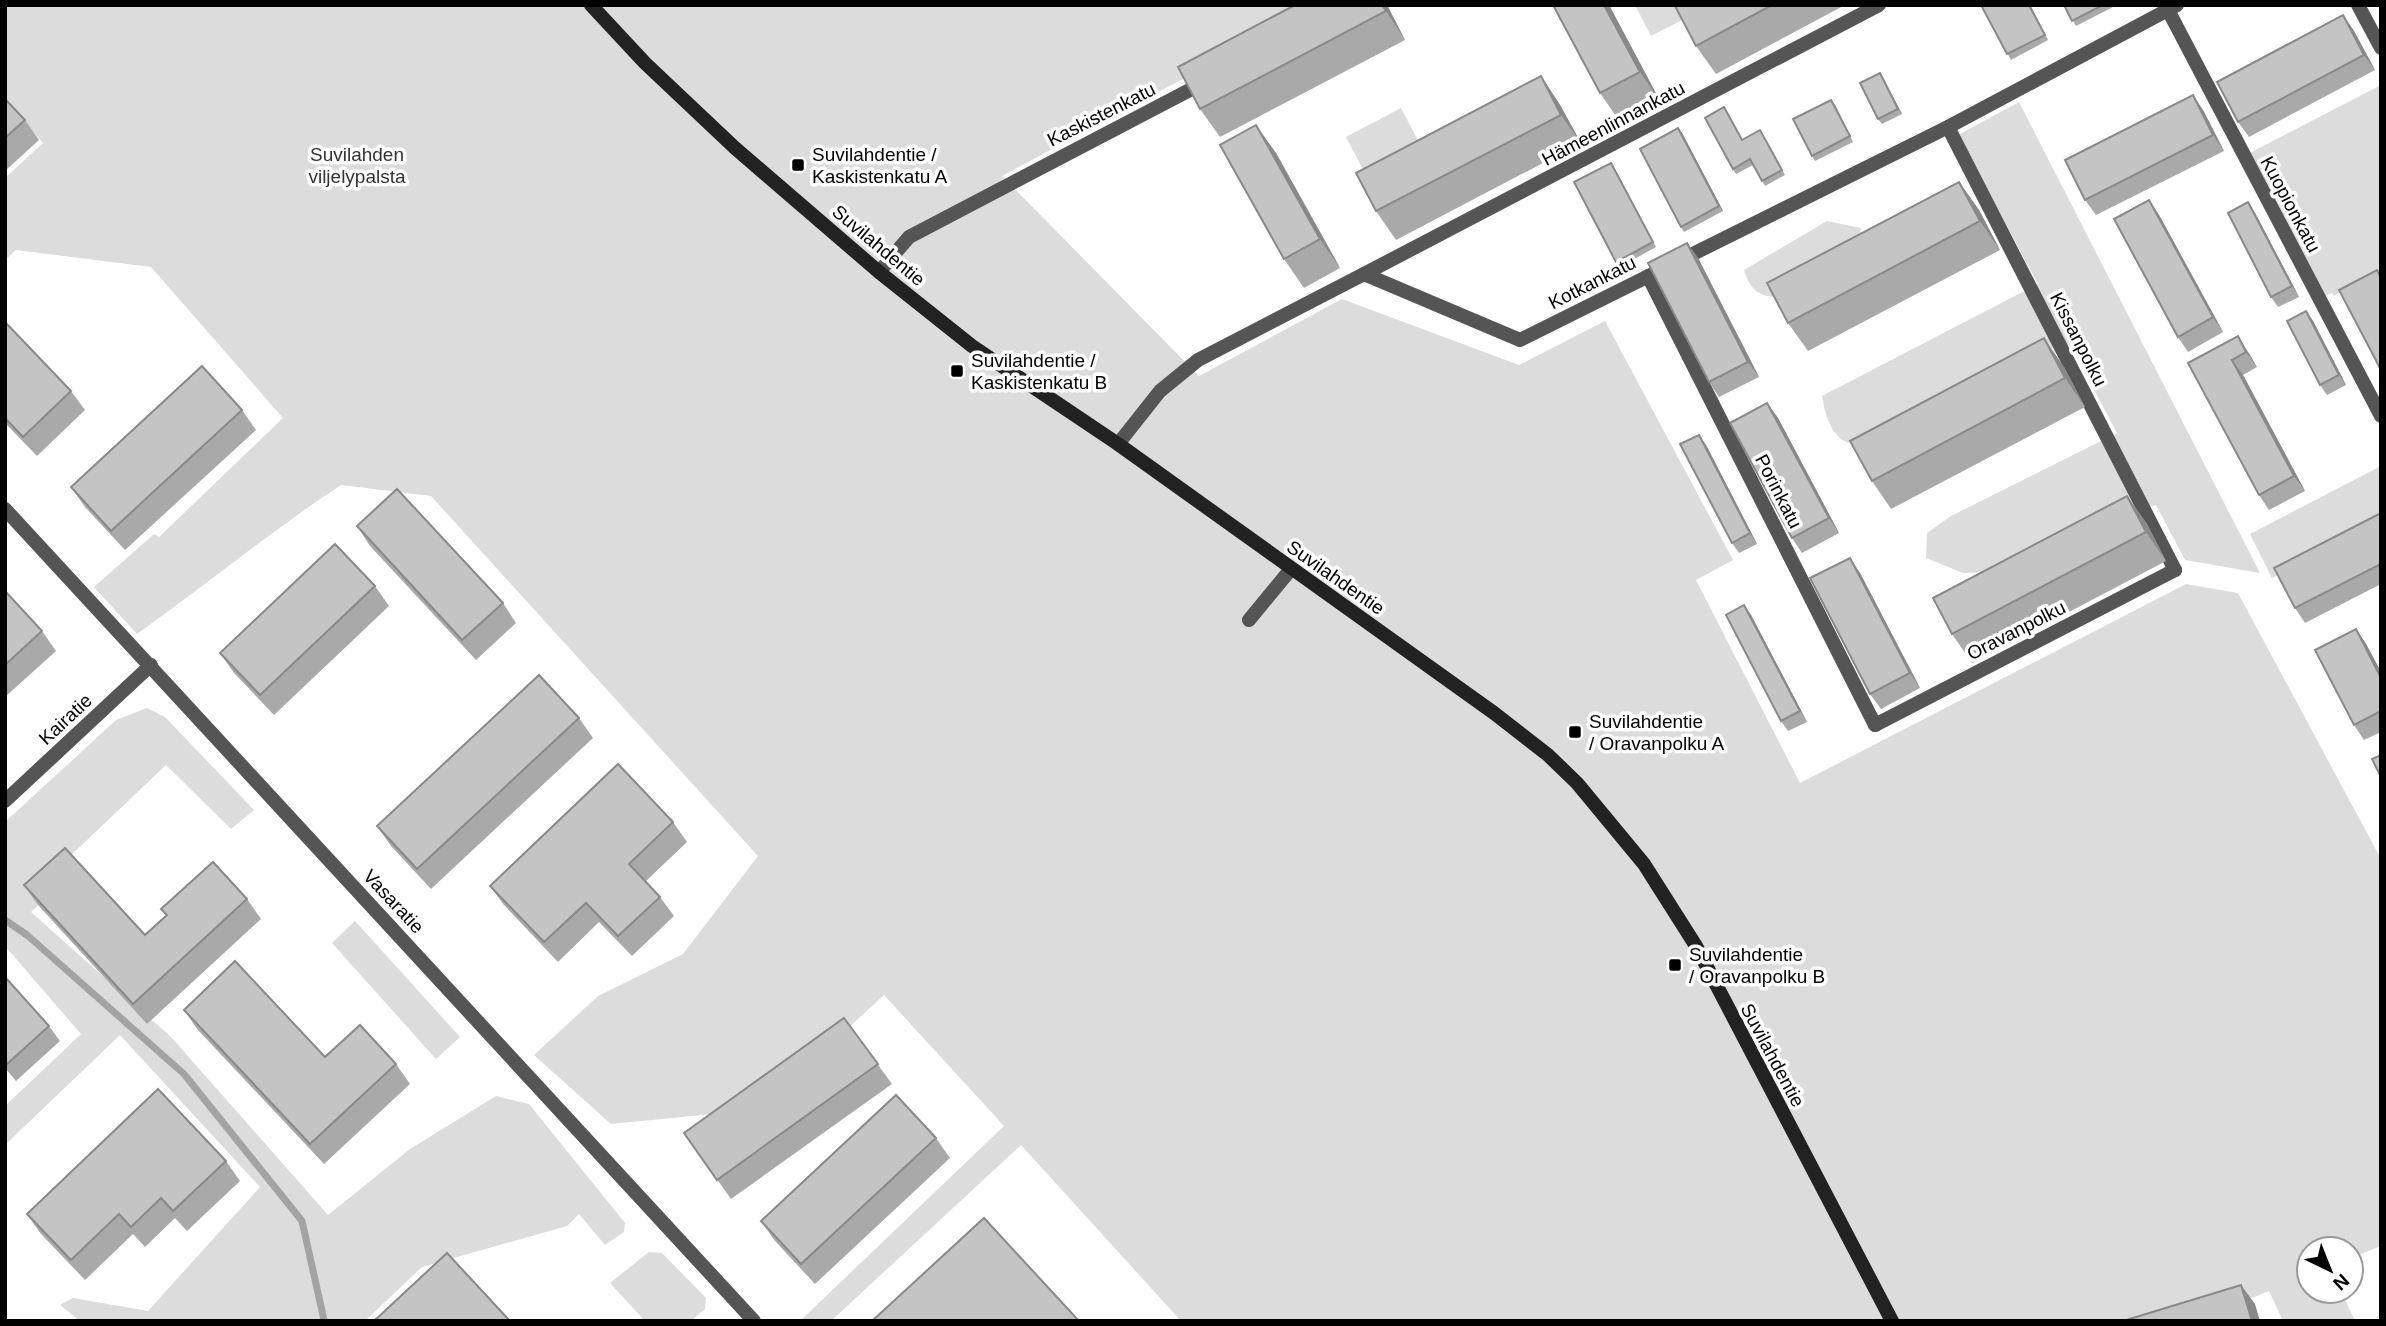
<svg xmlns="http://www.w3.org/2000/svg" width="2386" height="1326" viewBox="0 0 2386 1326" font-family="Helvetica,sans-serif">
<rect width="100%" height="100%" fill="#fff"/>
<g fill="#dcdcdc">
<path d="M5 5H1312L1231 53 1002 176 1199 376 1342 299 1519 365 1605 321 1733 560 1696 580 1800 783 2186 584 2238 593 2381 859V1246L2351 1258V1249H2309V1291H2341L2355 1321H2283L2269 1291 2195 1321H1181L1021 1145 831 1321H800L1004 1126 884 995 834 1041 723 1113 611 1124 534 1055 598 996 683 954 758 856 431 496 341 485C271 531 206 585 137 634L94 587 154 534 159 537 283 418 151 267 16 250 5 260V178L43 143 5 99Z"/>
<polygon points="1635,5 1721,5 1692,15 1651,36"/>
<polygon points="2381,85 2381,271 2334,296 2332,293 2319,299 2244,156"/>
<path d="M2019 102 2260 573 2185 560 2156 505 2077 527 1989 572 1963 573 1926 558 1927 533 1951 516 2117 433 2070 345 2036 351 1863 444C1834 447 1826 420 1822 396L2038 284 1958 135Z"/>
<polygon points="1401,108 1422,148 1367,177 1346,137"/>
<path d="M1827 221 1861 228 1857 257C1824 275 1760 328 1744 270Z"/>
<polygon points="2381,466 2381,522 2272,578 2250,534"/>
<polygon points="147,708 165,717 254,810 231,829 166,765 66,860 74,872 31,912 171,1037 328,1215 410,1149 496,1096 529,1104 625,1223 624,1232 605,1245 579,1214 567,1226 422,1267 365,1321 80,1321 60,1305 73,1298 148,1311 260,1187 120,1035 5,1145 5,1106 81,1034 5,946 5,822 116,720"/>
<polygon points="355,921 460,1037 436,1059 332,943"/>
<polygon points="649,1252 662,1253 706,1298 705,1309 691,1321 645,1321 610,1283"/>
</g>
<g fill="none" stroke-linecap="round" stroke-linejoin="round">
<polyline stroke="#a3a3a3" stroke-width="7" points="5,920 27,935 184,1074 302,1221 324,1320"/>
<g stroke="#555" stroke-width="14">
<polyline points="1249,620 1291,569"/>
<polyline points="1875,725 2175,570"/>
</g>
<g stroke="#555" stroke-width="14">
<polyline points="2358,5 2381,48"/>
<polyline points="2168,10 2381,416"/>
<polyline points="1948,127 2175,570"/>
<polyline points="879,272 909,237 1205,82"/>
<polyline points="1364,274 1879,5"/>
<polyline points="1648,276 1875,725"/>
<polyline points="1118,444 1160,391 1198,360 1364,274 1520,340 1948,127 2177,5"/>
<polyline points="5,509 754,1321"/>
<polyline points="5,801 151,665"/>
</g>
<polyline stroke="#222" stroke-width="14" points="591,5 645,63 735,148 879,272 972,346 1118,444 1494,713 1548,755 1577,783 1644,864 1696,946 1892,1321"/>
</g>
<g fill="#a9a9a9">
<polygon points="1295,5 1387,5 1405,40 1220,137 1200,109"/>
<polygon points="1553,5 1609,5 1660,101 1620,122 1600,93"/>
<polygon points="1677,5 1845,5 1716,74 1696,46"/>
<polygon points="1981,5 2030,5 2048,40 2011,60"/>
<polygon points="2064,5 2112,5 2113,7 2076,26"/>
<polygon points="2343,15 2354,31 2375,70 2249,137 2238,122"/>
<polygon points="1880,73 1902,114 1882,124 1878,119"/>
<polygon points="1541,76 1560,105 1581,143 1396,240 1376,211"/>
<polygon points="5,99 25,120 39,140 5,171"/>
<polygon points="1835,105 1853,142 1815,161 1812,156"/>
<polygon points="1724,107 1742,140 1760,130 1785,175 1765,186 1753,165 1736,174 1733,169"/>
<polygon points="2203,110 2224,151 2096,215 2085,200"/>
<polygon points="1682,133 1723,211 1684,232 1681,227"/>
<polygon points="1276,153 1340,268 1304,288 1284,259"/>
<polygon points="1611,163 1656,247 1620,267 1616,262"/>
<polygon points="1959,182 1979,210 2000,250 1808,351 1788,323"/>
<polygon points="2255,213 2299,297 2278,307 2271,297"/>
<polygon points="2159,215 2223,332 2188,352 2178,337"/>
<polygon points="1687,243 1698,258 1759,377 1719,397 1709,382"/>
<polygon points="2306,311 2313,321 2346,385 2327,395 2320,385"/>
<polygon points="5,322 71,391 85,410 37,456 5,423"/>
<polygon points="2248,352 2257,367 2243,375 2305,491 2269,510 2259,495 2188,363"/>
<polygon points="2064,367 2085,407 1891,509 1872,481"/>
<polygon points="1767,403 1778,418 1839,533 1802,553 1792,538"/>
<polygon points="242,410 256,430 125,550 85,507 71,487"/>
<polygon points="1706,445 1757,544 1739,553 1732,543"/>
<polygon points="2127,496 2147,524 2166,561 1972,663 1952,634"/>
<polygon points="2381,513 2381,584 2305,623 2295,608"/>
<polygon points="357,526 503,603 516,623 476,660 370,546"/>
<polygon points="1860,573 1920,688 1881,709 1870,694"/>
<polygon points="375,586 389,606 274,715 234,673 220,653"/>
<polygon points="5,591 42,631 56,651 5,697"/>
<polygon points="1744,605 1751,615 1807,722 1788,731 1781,721"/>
<polygon points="2356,629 2366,644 2381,672 2381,732 2364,740 2354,725"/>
<polygon points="579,718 593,738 431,889 391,846 377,826"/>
<polygon points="673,822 687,842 646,881 660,897 674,916 632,956 599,922 558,962 504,905 490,886"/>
<polygon points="24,885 145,935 166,916 161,909 247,899 261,919 147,1024 38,905"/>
<polygon points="5,977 49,1026 60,1041 16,1081 5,1068"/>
<polygon points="184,1010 325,1057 396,1064 410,1084 324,1164 198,1030"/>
<polygon points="844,1018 892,1084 731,1199 684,1133"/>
<polygon points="936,1138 950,1158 815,1284 775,1241 761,1221"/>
<polygon points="226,1161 240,1181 187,1231 175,1218 145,1247 133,1234 85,1280 41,1234 27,1214"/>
</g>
<g fill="#898989">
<polygon points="1382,5 1387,5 1405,40 1386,11"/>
<polygon points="1604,5 1609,5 1660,101 1640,72"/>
<polygon points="2343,15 2354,31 2375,70 2364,55"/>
<polygon points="1880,73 1883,78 1902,114 1898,109"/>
<polygon points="1541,76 1560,105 1581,143 1561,115"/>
<polygon points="2193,95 2203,110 2224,151 2213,135"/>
<polygon points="1831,100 1835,105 1853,142 1850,136"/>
<polygon points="1256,125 1276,153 1340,268 1320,239"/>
<polygon points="1678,128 1682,133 1723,211 1719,206"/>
<polygon points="1959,182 1979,210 2000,250 1980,221"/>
<polygon points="2149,200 2159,215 2223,332 2213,317"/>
<polygon points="2248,202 2255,213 2299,297 2292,286"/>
<polygon points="1687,243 1698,258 1759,377 1748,362"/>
<polygon points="2306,311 2313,321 2346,385 2339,375"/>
<polygon points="2238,336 2248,352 2257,367 2246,352"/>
<polygon points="2044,338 2064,367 2085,407 2065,378"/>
<polygon points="2232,360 2243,375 2305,491 2294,476"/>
<polygon points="1767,403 1778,418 1839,533 1829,518"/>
<polygon points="1699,435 1706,445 1757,544 1750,533"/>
<polygon points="2127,496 2147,524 2166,561 2146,532"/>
<polygon points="1850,558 1860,573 1920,688 1910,673"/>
<polygon points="1744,605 1751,615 1807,722 1800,711"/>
<polygon points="2356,629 2366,644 2381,672 2381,678"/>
<polygon points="2241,1285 2255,1304 2260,1321 2252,1321"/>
</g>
<g fill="#c4c4c4" stroke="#898989" stroke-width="2">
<polygon points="1295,5 1382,5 1386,11 1200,109 1178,67"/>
<polygon points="1553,5 1604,5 1640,72 1600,93"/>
<polygon points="1677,5 1772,5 1696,46 1675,6"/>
<polygon points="1981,5 2029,5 2045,35 2007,54"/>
<polygon points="2064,5 2103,5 2072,21"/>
<polygon points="2343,15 2364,55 2238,122 2217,82"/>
<polygon points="1880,73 1898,109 1878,119 1860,83"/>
<polygon points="1541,76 1561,115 1376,211 1356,173"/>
<polygon points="2193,95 2213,135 2085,200 2065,160"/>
<polygon points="5,99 25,120 5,138"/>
<polygon points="1831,100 1850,136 1812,156 1793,119"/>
<polygon points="1724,107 1742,140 1760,130 1782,170 1762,181 1750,159 1733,169 1705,118"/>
<polygon points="1256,125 1320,239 1284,259 1220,145"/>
<polygon points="1678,128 1719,206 1681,227 1640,149"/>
<polygon points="1611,163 1653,242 1616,262 1574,182"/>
<polygon points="1959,182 1980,221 1788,323 1767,283"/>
<polygon points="2149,200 2213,317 2178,337 2114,219"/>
<polygon points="2248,202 2292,286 2271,297 2228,213"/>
<polygon points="1687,243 1748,362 1709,382 1648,263"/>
<polygon points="2377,270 2381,278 2381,370 2339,290"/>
<polygon points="2306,311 2339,375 2320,385 2287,321"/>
<polygon points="5,322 71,391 23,437 5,418"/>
<polygon points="2238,336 2246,352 2232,360 2294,476 2259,495 2188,363"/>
<polygon points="2044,338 2065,378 1872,481 1850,441"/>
<polygon points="202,366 242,410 111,531 71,487"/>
<polygon points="1767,403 1829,518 1792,538 1730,423"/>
<polygon points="1699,435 1750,533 1732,543 1680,444"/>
<polygon points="397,489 503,603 462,640 357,526"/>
<polygon points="2127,496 2146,532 1952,634 1933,598"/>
<polygon points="2381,513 2381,564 2295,608 2274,568"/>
<polygon points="335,544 375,586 260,695 220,653"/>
<polygon points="1850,558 1910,673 1870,694 1810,578"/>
<polygon points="5,591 42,631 5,665"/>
<polygon points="1744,605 1800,711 1781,721 1726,615"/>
<polygon points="2356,629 2381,678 2381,711 2354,725 2315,650"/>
<polygon points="539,675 579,718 417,869 377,826"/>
<polygon points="2381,755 2381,777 2372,759"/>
<polygon points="618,764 673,822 629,864 660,897 618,936 586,903 544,942 490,886"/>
<polygon points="65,848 145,935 167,915 161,909 213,862 247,899 133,1004 24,885"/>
<polygon points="235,961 325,1057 360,1025 396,1064 310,1144 184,1010"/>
<polygon points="5,977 49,1026 6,1065 5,1065"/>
<polygon points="844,1018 878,1064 717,1180 684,1133"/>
<polygon points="158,1089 226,1161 173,1211 161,1198 131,1227 119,1214 71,1260 27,1214"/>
<polygon points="896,1095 936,1138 801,1264 761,1221"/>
<polygon points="984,1218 1079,1321 872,1321"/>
<polygon points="447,1253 509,1320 374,1321"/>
<polygon points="2241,1285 2252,1321 2123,1321"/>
</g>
<g fill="#000" stroke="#fff" stroke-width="2.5">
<rect x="791" y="158" width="14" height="14" rx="3.5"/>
<rect x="950" y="364" width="14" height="14" rx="3.5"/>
<rect x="1568" y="725" width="14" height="14" rx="3.5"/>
<rect x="1668" y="958" width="14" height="14" rx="3.5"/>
</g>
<g text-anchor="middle" stroke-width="7" stroke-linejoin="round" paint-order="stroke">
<g font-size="19" fill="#000" stroke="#fff">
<text transform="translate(1101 114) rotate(-27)" y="7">Kaskistenkatu</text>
<text transform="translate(1613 123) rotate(-28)" y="7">Hämeenlinnankatu</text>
<text transform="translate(2291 204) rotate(62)" y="7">Kuopionkatu</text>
<text transform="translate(879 245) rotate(40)" y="7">Suvilahdentie</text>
<text transform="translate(1592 282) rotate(-27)" y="7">Kotkankatu</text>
<text transform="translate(2079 339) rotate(63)" y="7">Kissanpolku</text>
<text transform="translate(1779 491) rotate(63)" y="7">Porinkatu</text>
<text transform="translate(1336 577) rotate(35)" y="7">Suvilahdentie</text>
<text transform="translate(2016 630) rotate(-27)" y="7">Oravanpolku</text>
<text transform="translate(65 719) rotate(-43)" y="7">Kairatie</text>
<text transform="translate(394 901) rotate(47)" y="7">Vasaratie</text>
<text transform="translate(1773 1055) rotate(62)" y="7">Suvilahdentie</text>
</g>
<g font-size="19" fill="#333" stroke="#fff">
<text x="357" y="161">Suvilahden<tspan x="357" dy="22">viljelypalsta</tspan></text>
</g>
<g font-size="19" fill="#000" stroke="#fff" text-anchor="start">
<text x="812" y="161">Suvilahdentie /<tspan x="812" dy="22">Kaskistenkatu A</tspan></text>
<text x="971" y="367">Suvilahdentie /<tspan x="971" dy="22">Kaskistenkatu B</tspan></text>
<text x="1589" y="728">Suvilahdentie<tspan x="1589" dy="22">/ Oravanpolku A</tspan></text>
<text x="1689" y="961">Suvilahdentie<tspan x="1689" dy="22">/ Oravanpolku B</tspan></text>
</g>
</g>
<rect width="2386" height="1326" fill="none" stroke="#000000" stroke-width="14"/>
<g transform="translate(2330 1270) rotate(137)"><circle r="33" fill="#ffffff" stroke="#999999" stroke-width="2"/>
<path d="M0-5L12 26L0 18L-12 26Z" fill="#000000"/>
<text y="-10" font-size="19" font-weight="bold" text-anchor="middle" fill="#000000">N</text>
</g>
</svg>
